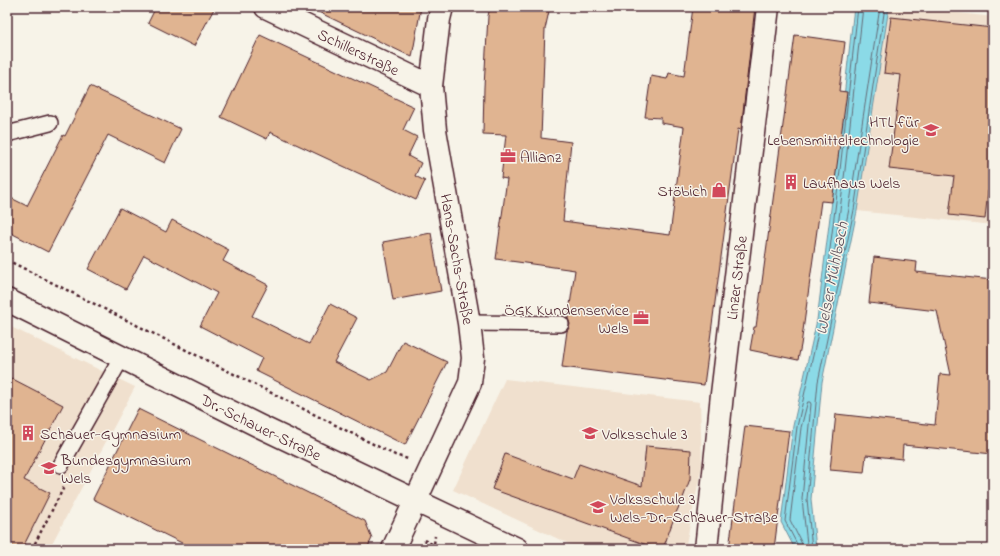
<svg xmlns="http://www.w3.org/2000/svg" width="1000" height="556" viewBox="0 0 1000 556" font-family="'Indie Flower',sans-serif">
<rect width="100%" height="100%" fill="#f7f3e8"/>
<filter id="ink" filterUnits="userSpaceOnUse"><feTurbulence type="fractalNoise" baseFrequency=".025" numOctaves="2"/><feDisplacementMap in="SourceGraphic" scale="8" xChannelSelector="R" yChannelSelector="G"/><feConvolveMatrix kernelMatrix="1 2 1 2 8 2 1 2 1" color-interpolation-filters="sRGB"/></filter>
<g filter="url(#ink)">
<g fill="#f0e0ce">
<polygon points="889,7 907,7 993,17 993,225 984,224 857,211"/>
<polygon points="7,325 135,387 49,549 7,549"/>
<polygon points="505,379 700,402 702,465 685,549 580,549 453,490"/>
</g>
<polygon fill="#8bdae7" stroke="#718f9c" points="854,7 889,7 857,211 822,382 811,499 816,549 795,549 781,522 793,426 817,320 836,169"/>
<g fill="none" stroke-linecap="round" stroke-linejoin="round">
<g stroke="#646a76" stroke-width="1">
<polyline points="863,7 845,170 833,266 835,268 837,267 849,209 880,7"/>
<polygon points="808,402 810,402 811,404 802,499 807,544 805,547 803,546 790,520 801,428"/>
<polyline points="798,549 798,546 785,521 797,427 821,320 840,170 858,7"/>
<polyline points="812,549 807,499 818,382 854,210 885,7"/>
</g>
</g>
<g fill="#e0b491" stroke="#4a1f2b">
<polygon points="156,7 215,7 194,46 148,23"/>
<polygon points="308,7 421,7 412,57"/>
<polygon points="490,7 550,7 545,29 541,138 571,142 563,221 670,235 684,127 661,123 661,118 645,117 651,76 667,79 669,73 684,76 693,7 755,7 741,130 738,129 704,385 562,367 567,331 569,328 570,324 568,319 575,270 496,259 507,179 501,178 506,135 483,134 484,87 488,16"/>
<polygon points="891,17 993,28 993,188 988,191 985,219 949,215 954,176 889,169 901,75 884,73"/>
<polygon points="260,35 414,107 403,130 417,137 408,156 421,163 415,176 425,181 416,200 270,132 267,139 221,117"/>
<polygon points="795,35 845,42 839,91 847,92 832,202 821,201 801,345 798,360 750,350 754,327 756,327"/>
<polygon points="90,86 181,129 165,163 108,135 48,252 7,231 7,196 27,206 63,135 65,136"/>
<polygon points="120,208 166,232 172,220 229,250 223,261 268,285 252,316 309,344 330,304 357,318 334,362 371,380 387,372 403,341 447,362 405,445 256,371 262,358 200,326 217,293 144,255 126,289 88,269"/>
<polygon points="431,233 441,291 393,300 383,242"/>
<polygon points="874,257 917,262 916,272 993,280 993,454 903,445 902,459 866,455 864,473 830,470 836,414 935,425 940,374 951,375 937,311 869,303"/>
<polygon points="7,376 63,405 24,480 50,493 22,549 7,549"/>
<polygon points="138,409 365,521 372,538 367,549 194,549 93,499"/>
<polygon points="745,426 789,431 774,549 729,549"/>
<polygon points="646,446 691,450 690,479 683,498 675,515 663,549 658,549 492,489 505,454 573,479 579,464 642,486"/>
</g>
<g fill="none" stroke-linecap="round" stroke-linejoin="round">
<defs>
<g id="service">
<polyline points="7,134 50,123"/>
<polyline points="469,323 561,324"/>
<polyline points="61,465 122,357"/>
</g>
<g id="minor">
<path id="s1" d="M266 7 431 86"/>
<path id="s2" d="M7 300 259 426 517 549"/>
</g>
<g id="tertiary">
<path id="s3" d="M706 549 718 434 722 394 768 7"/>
</g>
<polyline id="primary" points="393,549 470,383 473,358 469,323 435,130 431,86 439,19 442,7"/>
</defs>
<use href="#service" stroke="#4a1f2b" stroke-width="18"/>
<use href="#minor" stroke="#4a1f2b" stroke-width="25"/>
<use href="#tertiary" stroke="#4a1f2b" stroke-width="25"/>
<use href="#primary" stroke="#4a1f2b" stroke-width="25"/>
<g stroke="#4a1f2b" stroke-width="2.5" stroke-dasharray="3 3" stroke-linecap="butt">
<polyline points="7,260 395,455 408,459"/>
<polyline points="424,540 442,549"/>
<polyline points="32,549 65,485"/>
<polyline points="432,549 434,545 435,536"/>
</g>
<use href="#service" stroke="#f7f3e8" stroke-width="15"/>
<use href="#minor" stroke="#f7f3e8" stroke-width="22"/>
<use href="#tertiary" stroke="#f7f3e8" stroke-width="22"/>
<use href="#primary" stroke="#f7f3e8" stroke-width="22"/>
</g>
</g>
<defs>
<symbol id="school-bare" viewBox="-9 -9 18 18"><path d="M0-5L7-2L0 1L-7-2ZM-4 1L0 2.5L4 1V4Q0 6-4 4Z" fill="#d1495b" stroke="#f7f3e8" stroke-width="2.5" paint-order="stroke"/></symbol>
<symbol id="office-bare" viewBox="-9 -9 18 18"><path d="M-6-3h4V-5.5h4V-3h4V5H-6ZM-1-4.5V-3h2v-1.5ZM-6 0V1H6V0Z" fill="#d1495b" stroke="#f7f3e8" stroke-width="2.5" paint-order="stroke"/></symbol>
<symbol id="building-bare" viewBox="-9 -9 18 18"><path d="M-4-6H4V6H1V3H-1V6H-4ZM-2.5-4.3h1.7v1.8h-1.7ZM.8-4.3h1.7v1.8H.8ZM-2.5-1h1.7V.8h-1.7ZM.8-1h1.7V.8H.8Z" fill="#d1495b" stroke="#f7f3e8" stroke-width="2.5" paint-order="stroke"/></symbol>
<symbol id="shop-bare" viewBox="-9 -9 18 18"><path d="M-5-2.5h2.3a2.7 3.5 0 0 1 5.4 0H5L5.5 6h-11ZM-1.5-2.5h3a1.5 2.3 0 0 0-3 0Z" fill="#d1495b" stroke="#f7f3e8" stroke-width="2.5" paint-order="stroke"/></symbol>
</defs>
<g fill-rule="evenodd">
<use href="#school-bare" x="920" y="119" width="22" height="22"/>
<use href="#office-bare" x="497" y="145" width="22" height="22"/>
<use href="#building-bare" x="780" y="171" width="22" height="22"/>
<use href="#shop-bare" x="708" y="179" width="22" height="22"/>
<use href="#office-bare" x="630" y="307" width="22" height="22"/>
<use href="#building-bare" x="17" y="422" width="22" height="22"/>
<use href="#school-bare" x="579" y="422" width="22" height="22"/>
<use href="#school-bare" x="38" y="457" width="22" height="22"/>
<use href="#school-bare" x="587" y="496" width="22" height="22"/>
</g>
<g text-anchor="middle" stroke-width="3" stroke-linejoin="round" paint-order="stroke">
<g font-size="16" fill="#4a1f2b" stroke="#f7f3e8">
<text dy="6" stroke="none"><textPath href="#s1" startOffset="103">Schillerstraße</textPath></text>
<text transform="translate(458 259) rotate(80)" y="6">Hans-Sachs-Straße</text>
<text dy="6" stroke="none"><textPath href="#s3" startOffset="273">Linzer Straße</textPath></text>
<text dy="6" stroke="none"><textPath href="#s2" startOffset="284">Dr.-Schauer-Straße</textPath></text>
</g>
<g font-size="16" fill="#4a1f2b" stroke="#f7f3e8" text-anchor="start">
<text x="919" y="127" text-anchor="end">HTL für<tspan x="919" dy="18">Lebensmitteltechnologie</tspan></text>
<text x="520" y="162">Allianz</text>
<text x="803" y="188">Laufhaus Wels</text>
<text x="707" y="196" text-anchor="end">Stöbich</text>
<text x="629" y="315" text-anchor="end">ÖGK Kundenservice<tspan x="629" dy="18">Wels</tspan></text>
<text x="40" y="439">Schauer-Gymnasium</text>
<text x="602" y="439">Volksschule 3</text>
<text x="61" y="465">Bundesgymnasium<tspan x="61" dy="18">Wels</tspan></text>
<text x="610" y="504">Volksschule 3<tspan x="610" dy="18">Wels-Dr.-Schauer-Straße</tspan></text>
</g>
<g font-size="17" font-style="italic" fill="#5a4e5a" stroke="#f7f3e8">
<text transform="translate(831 278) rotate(-79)" y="6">Welser Mühlbach</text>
</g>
</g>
<rect width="1000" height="556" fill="none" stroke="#f7f3e8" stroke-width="24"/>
<rect x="12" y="12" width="976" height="532" fill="none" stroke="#4a1f2b" stroke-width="1.5" filter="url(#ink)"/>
</svg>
